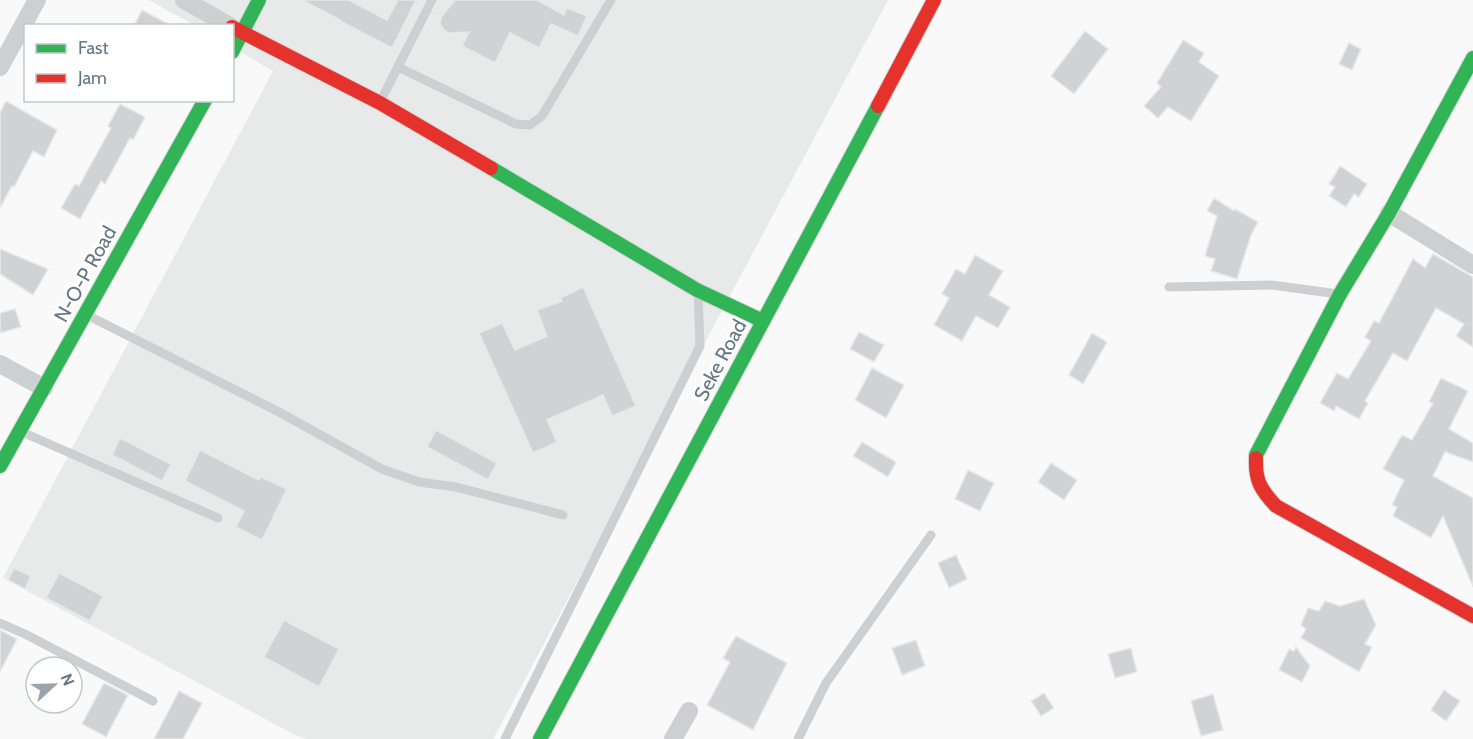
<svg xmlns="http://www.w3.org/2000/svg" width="1473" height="739" viewBox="0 0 1473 739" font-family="Cabin,sans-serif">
<rect width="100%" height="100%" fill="#f9f9f9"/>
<polygon fill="#e8e9e9" points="149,0 888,0 493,739 306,739 293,734 3,578 273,71 233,48 232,26 194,25"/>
<g fill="#d0d2d3" stroke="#e8e8e8" stroke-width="1.5">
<polygon points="302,0 349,0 387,20 398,0 416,0 392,48 340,21 340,20"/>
<polygon points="455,0 537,0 564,15 567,8 587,16 578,36 551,24 539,48 510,33 495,63 462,46 469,32 449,33 445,31 441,26 440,23 442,16"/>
<polygon points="142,10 172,26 134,26"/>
<polygon points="1085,31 1108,49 1074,94 1051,76"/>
<polygon points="1183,40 1204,53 1199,62 1219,76 1191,121 1168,107 1158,118 1144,106 1161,87 1157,83"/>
<polygon points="1349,43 1361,49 1352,70 1339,64"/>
<polygon points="6,101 57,130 44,157 33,151 14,187 12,186 0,208 0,113"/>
<polygon points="120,104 145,117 133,140 130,138 105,184 101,181 80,219 61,208 75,184 79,186 111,128 108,126"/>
<polygon points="1340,166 1367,184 1359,197 1354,194 1346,207 1329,196 1335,187 1329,184"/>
<polygon points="1214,198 1234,211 1235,209 1258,222 1251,235 1237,279 1211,271 1215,259 1205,256 1217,216 1207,211"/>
<polygon points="0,249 48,269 33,295 0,274"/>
<polygon points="1433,254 1473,277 1473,347 1456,336 1464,324 1436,308 1407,361 1393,353 1365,401 1368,403 1359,419 1336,406 1334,411 1320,403 1337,373 1348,379 1371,341 1365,337 1374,321 1379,323 1413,259 1425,268"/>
<polygon points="975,255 1003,271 989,295 1010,307 998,328 976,316 962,341 934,325 949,298 942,294 956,269 965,274"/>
<polygon points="583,287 636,406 612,416 603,395 547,420 557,442 533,453 479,333 502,323 515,350 547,336 537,310 562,301 560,298"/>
<polygon points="15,309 21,327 0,333 0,313"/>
<polygon points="859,332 884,345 874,362 850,349"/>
<polygon points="1092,333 1107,342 1083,384 1069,375"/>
<polygon points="872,368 904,385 886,418 855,400"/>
<polygon points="1441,378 1468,391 1449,429 1473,443 1473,462 1445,452 1433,476 1473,498 1473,587 1443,516 1431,538 1393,516 1397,507 1392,505 1404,480 1383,469 1402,435 1412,440 1433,403 1429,402"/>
<polygon points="436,430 497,463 488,480 427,447"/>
<polygon points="120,438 171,464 162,481 112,455"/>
<polygon points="862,442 896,462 888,477 853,456"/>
<polygon points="200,450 259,480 261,477 287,489 262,540 236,527 244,511 185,481"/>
<polygon points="1051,463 1077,480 1064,500 1038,482"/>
<polygon points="968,470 994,483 980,511 955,499"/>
<polygon points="956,555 967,579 949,588 938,563"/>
<polygon points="14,568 31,576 25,589 8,580"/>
<polygon points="59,573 103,596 90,621 46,598"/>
<polygon points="1364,599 1376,625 1365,644 1372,647 1359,672 1301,638 1306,629 1301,625 1308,608 1319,611 1325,601 1340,606"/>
<polygon points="284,620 339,649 319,687 264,657"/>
<polygon points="0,630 17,639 0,672"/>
<polygon points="736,636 787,663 753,730 707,705 730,662 723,658"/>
<polygon points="916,640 925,666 902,675 892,648"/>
<polygon points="1296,647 1310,666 1302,682 1279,670 1289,649 1294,651"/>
<polygon points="1131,648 1137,672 1115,678 1108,654"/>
<polygon points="104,683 128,695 106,737 82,724"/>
<polygon points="1444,690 1460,701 1446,721 1431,710"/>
<polygon points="179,691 202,703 183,739 154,739"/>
<polygon points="1044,693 1054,708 1041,716 1031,701"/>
<polygon points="1213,694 1223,730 1201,736 1191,701"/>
</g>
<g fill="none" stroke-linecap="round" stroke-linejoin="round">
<defs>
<g id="fast">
<polyline points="232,52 259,0"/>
<polyline points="491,168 697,290 763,321"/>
<polyline points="1256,458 1256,455 1340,294 1389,213 1473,58"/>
<polyline points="0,466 205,100"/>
<polyline points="540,739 878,106"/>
</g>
<g id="jam">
<polyline points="232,27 380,103 491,168"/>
<polyline points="878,106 934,0"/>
<path d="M1256 458C1255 481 1261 490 1276 506L1473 616"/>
</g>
</defs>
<use href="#fast" stroke="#d5d6d7" stroke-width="16"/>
<use href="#jam" stroke="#d5d6d7" stroke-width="16"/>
<g stroke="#cecfd0" stroke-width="9">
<polyline points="398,67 516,124 530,125 542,116 611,0"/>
<polyline points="381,100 432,0"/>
<polyline points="1169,287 1272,285 1338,294"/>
<polyline points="87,315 279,412 382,469 419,482 456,487 563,515"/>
<polyline points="22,432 218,518"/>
<polyline points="0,623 25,634 153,701"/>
<polyline points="505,739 700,346 698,292"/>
<polyline points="798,739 826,683 931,535"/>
</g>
<g stroke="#cecfd0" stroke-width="18">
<polyline points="184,0 230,26"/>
<polyline points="0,67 37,0"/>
<polyline points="1389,213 1473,265"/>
<polyline points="0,364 44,388"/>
<polyline points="673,739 689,711"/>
</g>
<use href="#fast" stroke="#30b455" stroke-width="14"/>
<use href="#jam" stroke="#e5322d" stroke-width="14"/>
</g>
<g text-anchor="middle" stroke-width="6" stroke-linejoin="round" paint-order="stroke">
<g font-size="20" fill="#657683" stroke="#fff">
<text transform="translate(85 274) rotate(-61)" y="7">N-O-P Road</text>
<text transform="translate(720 360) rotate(-62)" y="7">Seke Road</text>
</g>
</g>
<rect x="24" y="24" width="210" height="78" fill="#ffffff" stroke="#c1c8cd" stroke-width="1.5"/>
<rect x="36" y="44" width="30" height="9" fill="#30b455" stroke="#c1c8cd" stroke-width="1.5"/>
<text x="78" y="54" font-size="18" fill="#657683">Fast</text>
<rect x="36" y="74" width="30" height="9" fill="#e5322d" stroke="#c1c8cd" stroke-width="1.5"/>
<text x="78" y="84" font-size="18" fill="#657683">Jam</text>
<g transform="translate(54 685) rotate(68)"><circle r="28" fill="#ffffff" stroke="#c1c8cd" stroke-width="1.5"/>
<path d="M0-4.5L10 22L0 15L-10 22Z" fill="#99a4ac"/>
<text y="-9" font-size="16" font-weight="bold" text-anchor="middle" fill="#657683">N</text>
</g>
</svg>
